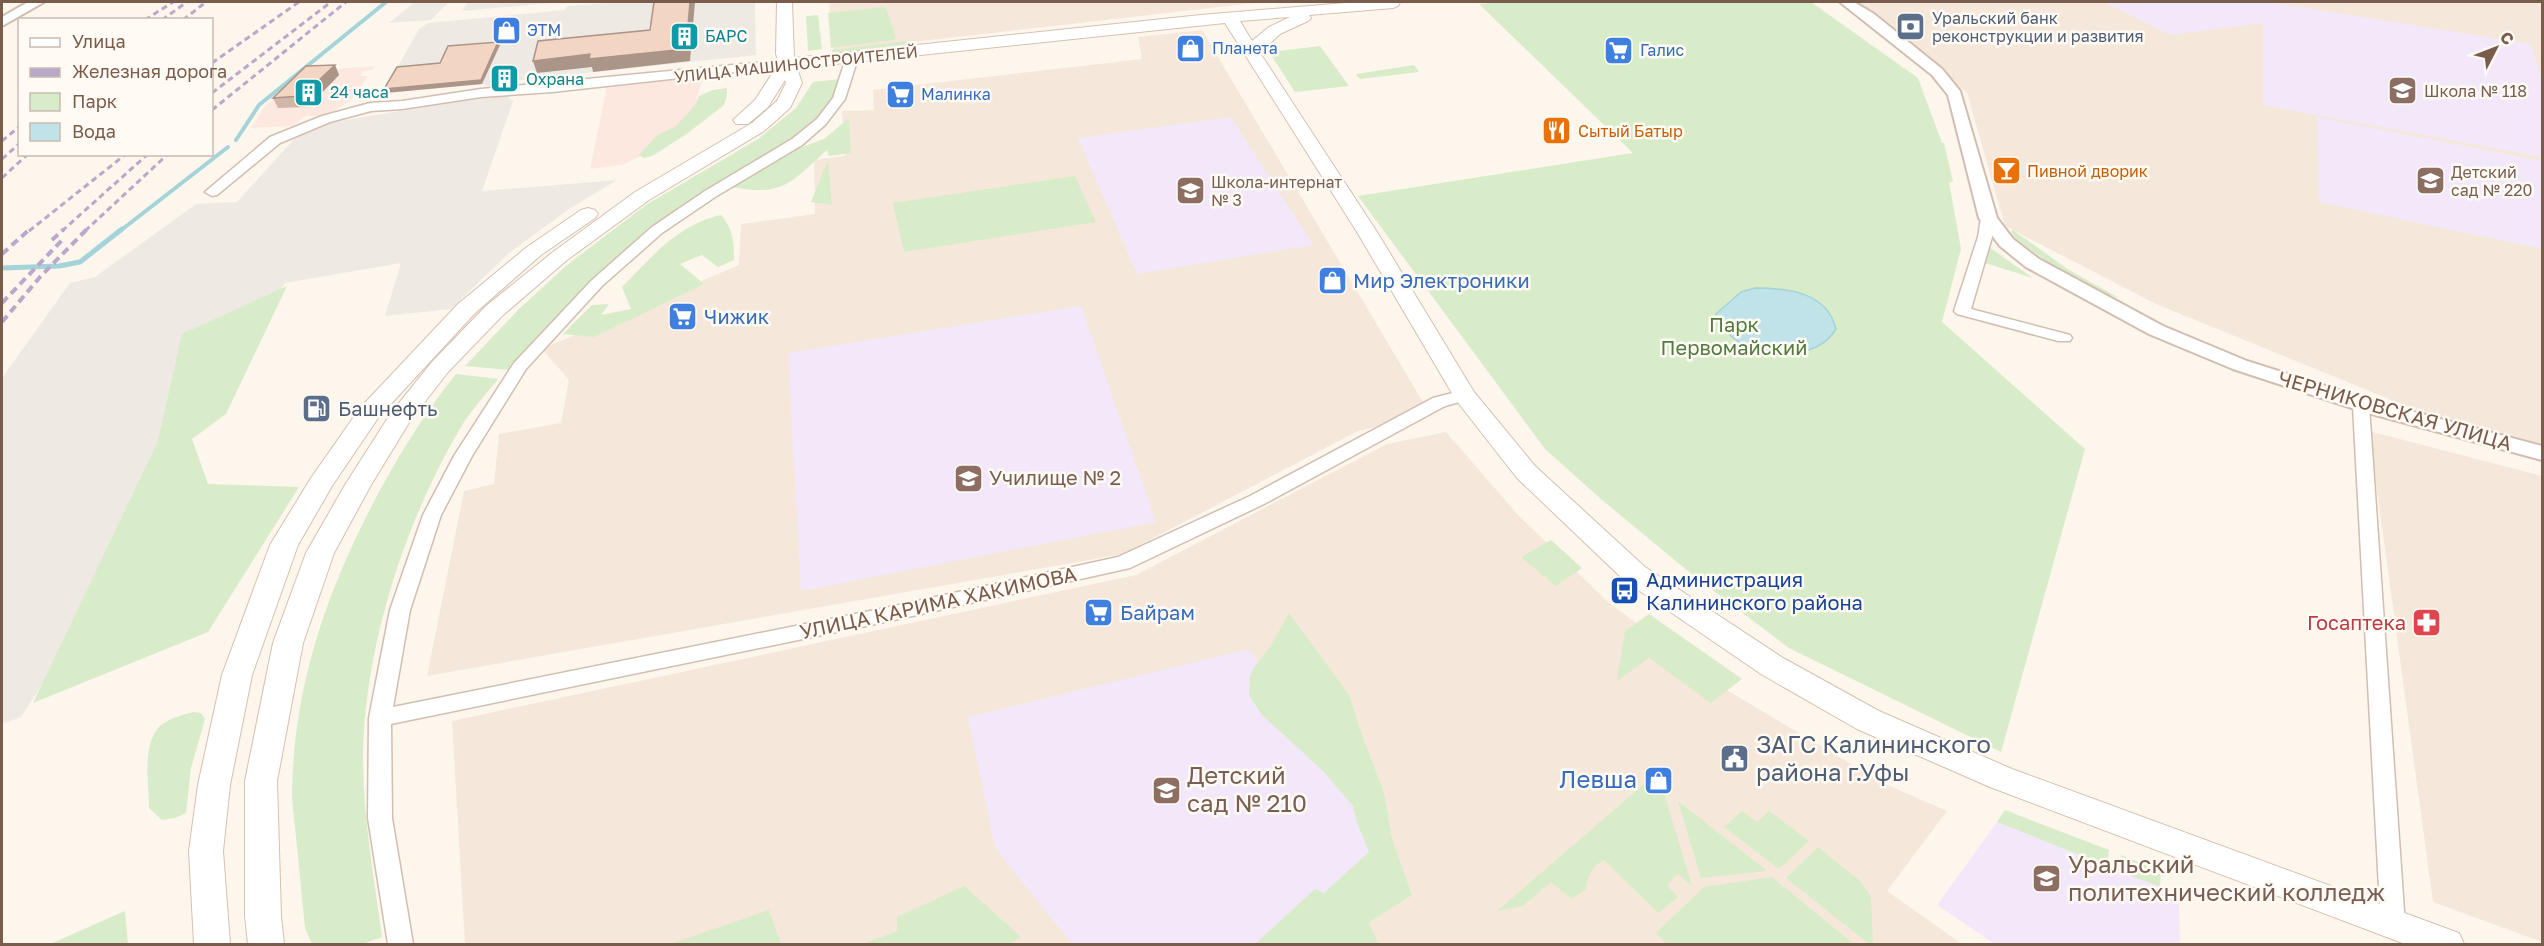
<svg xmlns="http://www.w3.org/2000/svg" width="2544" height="946" viewBox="0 0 2544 946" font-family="'Golos Text',sans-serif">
<rect width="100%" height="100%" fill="#fdf6ec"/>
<g fill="#f5e8da">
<polygon points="829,2 1263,2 833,51"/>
<polygon points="1855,2 2542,2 2542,445 2426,414 2156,304 2005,226 1967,93 1918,50"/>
<polygon points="1202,30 1430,414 1358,431 1123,554 427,676 464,491 494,484 499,434 561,423 569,380 542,349 739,265 741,224 815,214 814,160 845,156 842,111 874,110 873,90 1142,59 1138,37"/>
<polygon points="2369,431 2542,476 2542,942 2433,902"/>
<polygon points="1446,432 1518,515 1608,602 1730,692 1883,783 1947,811 1887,891 1962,944 465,944 452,721 1136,575 1387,444"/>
</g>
<g fill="#fde8e0">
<polygon points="375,66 372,70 363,71 360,76 368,76 352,99 327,116 305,116 294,126 251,128 266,105 312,71"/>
<polygon points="722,74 702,82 696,98 700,103 678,128 643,155 622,165 590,169 607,85"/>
</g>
<g fill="#efe9e4">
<polygon points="415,2 449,2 431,20 389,23"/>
<polygon points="468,2 563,2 462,11"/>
<polygon points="619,2 755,2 756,55 500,82 499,85 484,86 485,84 383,93 419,29 428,23 565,10 567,6"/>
<polygon points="505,94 513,101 482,191 617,180 569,209 509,253 451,309 385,316 401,263 285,283 173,450 184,467 21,717 2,724 2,378 70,283 95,277 196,204 237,202 297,136 327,123"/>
</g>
<g fill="#f3e8fa">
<polygon points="2104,2 2269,2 2530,44 2542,78 2542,157 2263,105 2263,23 2170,35"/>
<polygon points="1231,117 1313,245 1137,274 1078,138"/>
<polygon points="2317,117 2542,161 2542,249 2319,202"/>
<polygon points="1081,306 1156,522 801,591 788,353"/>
<polygon points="1249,649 1399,862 1304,944 1072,944 995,848 968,717"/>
<polygon points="1997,822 2179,894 2180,944 1995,944 1937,905"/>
</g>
<g fill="#d8ecc9">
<polygon points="1501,2 1811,2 1918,78 1942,143 1944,143 1953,182 1949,182 1961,249 1942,322 2085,449 2001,752 1789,648 1694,576 1602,500 1545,449 1358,196 1633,153 1479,4"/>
<polygon points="884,7 886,8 896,38 894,40 831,48 828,13"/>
<polygon points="818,15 822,49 808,51 806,16"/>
<polygon points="914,40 915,45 832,54 832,50"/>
<polygon points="1320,46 1349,86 1295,92 1269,52"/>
<polygon points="1414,65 1419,72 1360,79 1356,74"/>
<polygon points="841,79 835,99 810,127 591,284 509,370 465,366 520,308 567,265 646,205 758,139 796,108 813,82"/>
<polygon points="727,88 727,95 724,105 688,133 654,155 644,158 639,155 656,136 676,126 696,104 699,96 713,90"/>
<path d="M849 118 851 153 829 156 827 150C791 182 784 197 732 187L739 179 758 169 770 166 794 150 824 139Z"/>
<polygon points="828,160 832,205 811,202"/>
<polygon points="1075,176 1096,222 904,252 893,203"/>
<path d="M721 215C733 229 734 242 734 260L718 267 702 255 680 264 704 284 594 337 563 334 592 305 609 304 601 315 631 309 622 287C653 256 677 225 721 215Z"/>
<path d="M2013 230 2069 270 2119 298C2081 288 2047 262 2016 239L2011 232Z"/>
<polygon points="1986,245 2033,278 1982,262"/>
<polygon points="287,286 226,414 192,439 208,484 299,487 208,632 33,703 158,441 182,334"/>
<path d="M456 374 498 379C487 393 474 407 464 422 407 516 366 640 363 751 362 813 374 875 382 937L363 944H312L305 928C302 898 299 867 296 837 295 822 292 807 292 792 294 682 328 588 379 492 402 450 426 411 456 374Z"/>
<polygon points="1551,540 1582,568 1556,586 1521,557"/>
<polygon points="1289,613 1349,695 1364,741 1384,792 1392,839 1412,895 1368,923 1379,944 1255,944 1315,889 1324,893 1369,852 1357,822 1353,806 1324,772 1262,715 1249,695 1250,676 1254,667 1270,647"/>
<polygon points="1649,614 1742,679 1711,703 1649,658 1617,681 1625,631"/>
<path d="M193 712 201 713 205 719 191 768 186 813 175 818 162 820 149 808C149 784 142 748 158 728 166 719 182 715 193 712Z"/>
<path d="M1660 770 1666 800 1692 886 1678 874 1667 885 1678 897 1658 913 1604 860C1591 867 1588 875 1586 889L1572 899 1551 882 1523 906 1497 911Z"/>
<polygon points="1678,801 1767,871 1701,878"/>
<polygon points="2005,810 2109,850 2107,866 1997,822"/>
<polygon points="1742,811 1757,822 1769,811 1809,841 1779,869 1724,827"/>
<polygon points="1818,847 1860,881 1871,897 1873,944 1869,944 1786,878"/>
<polygon points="2121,855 2161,871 2160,887 2119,871"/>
<polygon points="1772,877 1854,944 1667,944 1656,933 1704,887"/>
<polygon points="964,886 1021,937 1009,944 863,944 897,931 897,917"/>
<polygon points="769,910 781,944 670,944"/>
<polygon points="125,911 128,944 50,944"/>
</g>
<path fill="#bfe3e8" stroke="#a5d3da" stroke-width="1.5" d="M1755 288C1788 288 1827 292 1836 329 1819 358 1771 359 1743 345 1734 339 1726 332 1718 325L1716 314 1741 292Z"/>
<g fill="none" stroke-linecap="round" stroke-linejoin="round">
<g stroke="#a5d3da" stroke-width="4">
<polyline points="236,140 259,105 386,2"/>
<polyline points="120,231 228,147"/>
</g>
<polyline stroke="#a5d3da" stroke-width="5" points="2,268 59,266 80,262 122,229"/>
<defs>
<g id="minor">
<polygon points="852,55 858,58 845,99 825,125 802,145 715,197 662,233 602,286 526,369 472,456 441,515 410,610 393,707 885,608 1118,557 1250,496 1433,398 1464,390 1472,395 1470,399 1445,406 1264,504 1130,568 885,622 391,724 392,818 413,944 388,944 368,818 369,718 390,610 423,515 454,456 514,363 592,280 652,227 705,191 792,139 817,119 833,98 846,58"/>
<polygon points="786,60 792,64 790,66 552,92 481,97 402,109 371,111 330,122 280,143 217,195 212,196 205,192 270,137 322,116 370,103 402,101 481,89"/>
<polygon points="1988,214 1995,218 1992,237 1971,309 2070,335 2072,338 2070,341 2058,341 1957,314 1954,311 1978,237 1981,218"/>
<polygon points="2361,401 2367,402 2369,406 2405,925 2402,933 2393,936 2384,933 2381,925 2353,406 2355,402"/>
</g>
<g id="tertiary">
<polygon points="28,2 44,2 2,26 2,17"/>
<polygon points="1840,2 1854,2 1874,14 1942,69 1960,91 1997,218 2013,239 2039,259 2163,326 2247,361 2376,402 2542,446 2542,460 2361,411 2233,369 2149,334 2026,267 2000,246 1979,218 1948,95 1932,75"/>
</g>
<g id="secondary">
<path d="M777 2H792L794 58 1201 15 1358 2H1400L1398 6 1393 8 1309 15 1311 18 1308 21 1280 34 1260 53 1377 232 1474 392 1535 466 1645 567 1783 658 1879 711 2012 769 2459 933 2464 944H2405L1990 787 1857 729 1761 674 1625 581 1517 478 1456 400 1357 232 1225 23 797 68 802 83 790 108 764 131 649 200 567 260 502 316 448 372 410 421 371 485 334 553 303 643 277 781 281 916 284 944H248L245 916V781L273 643 306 553 345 485 391 413 432 362 486 306 553 252 635 192 752 123 777 101 786 83 785 80 768 107 748 124H736L733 120 755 100 779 63 776 54ZM1290 17 1269 27 1252 41 1240 21Z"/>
<polygon points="588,208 595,210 598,214 595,218 541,255 474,314 378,418 332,486 298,545 252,675 230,785 223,851 230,944 194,944 189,851 198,785 222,675 270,545 311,478 360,408 458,304 527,247 581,210"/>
</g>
</defs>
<use href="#minor" stroke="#d1beb0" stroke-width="3"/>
<use href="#tertiary" stroke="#d1beb0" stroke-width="4"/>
<use href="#secondary" stroke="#d6c0b0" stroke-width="2"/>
<use href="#minor" fill="#fff" fill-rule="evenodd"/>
<use href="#tertiary" fill="#fff" fill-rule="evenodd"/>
<use href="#secondary" fill="#fff" fill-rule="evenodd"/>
<g stroke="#b9a8c9" stroke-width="3" stroke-dasharray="6 4" stroke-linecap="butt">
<polyline points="145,20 173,2"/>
<polyline points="162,20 187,2"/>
<polyline points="183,20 206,2"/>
<polyline points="212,63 299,2"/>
<polyline points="212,93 331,2"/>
<polyline points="212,110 346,2"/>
<polyline points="2,141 20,126"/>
<polyline points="2,159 20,143"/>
<polyline points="2,178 28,154"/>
<polyline points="29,231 126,154"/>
<polyline points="62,231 148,154"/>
<polyline points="85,231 168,154"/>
</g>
<g stroke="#b9a8c9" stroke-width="4" stroke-dasharray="8 5" stroke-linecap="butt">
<polyline points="52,240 64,229"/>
<polyline points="2,254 30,229"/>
<polyline points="2,303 64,238"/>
<polyline points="2,322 40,277 87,229"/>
</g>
</g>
<polygon fill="#d1b7a8" points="335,65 339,75 308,107 278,108 273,98"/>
<g fill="#aa9588">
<polygon points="690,2 695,2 690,61 593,72 592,67 537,73 533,61 590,54 686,49"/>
<polygon points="498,42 500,45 482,84 386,93 384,89"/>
<polygon points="335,65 339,75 308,107 302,96"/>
</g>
<g fill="#f3d5c3" stroke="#aa9588" stroke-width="1.5">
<polygon points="654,2 690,2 686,49 589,59 590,54 533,61 538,41 650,30"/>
<polygon points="498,42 481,80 384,89 397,67 440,63 448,46"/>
<polygon points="335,65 302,96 273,98 306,66"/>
</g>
<defs>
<symbol id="bank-square" viewBox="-11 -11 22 22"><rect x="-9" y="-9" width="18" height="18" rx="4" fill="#5c6f8a" stroke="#fffaf3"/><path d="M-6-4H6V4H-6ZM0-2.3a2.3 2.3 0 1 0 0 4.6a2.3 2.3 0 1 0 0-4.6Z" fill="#fff"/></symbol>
<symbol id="shop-square" viewBox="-11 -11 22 22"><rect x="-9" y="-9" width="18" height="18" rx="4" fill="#3f7fe0" stroke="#fffaf3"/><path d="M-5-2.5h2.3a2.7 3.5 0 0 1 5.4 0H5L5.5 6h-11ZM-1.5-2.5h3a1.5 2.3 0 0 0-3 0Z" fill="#fff"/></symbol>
<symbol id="building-square" viewBox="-11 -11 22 22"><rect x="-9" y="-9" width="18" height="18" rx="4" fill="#0f9aa8" stroke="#fffaf3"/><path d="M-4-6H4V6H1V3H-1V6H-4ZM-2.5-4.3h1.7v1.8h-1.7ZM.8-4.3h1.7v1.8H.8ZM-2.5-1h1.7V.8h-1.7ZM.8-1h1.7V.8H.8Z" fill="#fff"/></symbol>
<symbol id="supermarket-square" viewBox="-11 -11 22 22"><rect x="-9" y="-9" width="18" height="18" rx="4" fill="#3f7fe0" stroke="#fffaf3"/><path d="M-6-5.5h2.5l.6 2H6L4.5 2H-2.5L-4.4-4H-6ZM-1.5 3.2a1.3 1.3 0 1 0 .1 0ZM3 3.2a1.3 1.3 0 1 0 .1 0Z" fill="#fff"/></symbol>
<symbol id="school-square" viewBox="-11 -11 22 22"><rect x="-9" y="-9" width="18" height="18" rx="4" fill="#8d6e63" stroke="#fffaf3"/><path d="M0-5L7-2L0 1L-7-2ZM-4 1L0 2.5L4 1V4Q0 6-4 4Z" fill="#fff"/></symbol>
<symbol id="restaurant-square" viewBox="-11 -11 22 22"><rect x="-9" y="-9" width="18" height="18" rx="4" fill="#e8710a" stroke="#fffaf3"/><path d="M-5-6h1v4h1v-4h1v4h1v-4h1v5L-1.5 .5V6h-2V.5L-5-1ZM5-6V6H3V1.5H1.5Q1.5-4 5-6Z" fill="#fff"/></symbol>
<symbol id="bar-square" viewBox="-11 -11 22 22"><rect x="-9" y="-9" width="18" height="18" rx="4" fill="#e8710a" stroke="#fffaf3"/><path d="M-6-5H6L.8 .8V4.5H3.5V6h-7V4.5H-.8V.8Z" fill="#fff"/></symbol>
<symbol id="fuel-square" viewBox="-11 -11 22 22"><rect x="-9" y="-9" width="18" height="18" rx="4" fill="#5c6f8a" stroke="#fffaf3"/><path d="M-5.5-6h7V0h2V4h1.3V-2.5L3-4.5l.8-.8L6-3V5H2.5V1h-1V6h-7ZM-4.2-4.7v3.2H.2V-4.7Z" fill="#fff"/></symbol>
<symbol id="university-square" viewBox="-11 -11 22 22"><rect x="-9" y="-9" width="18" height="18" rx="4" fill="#8d6e63" stroke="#fffaf3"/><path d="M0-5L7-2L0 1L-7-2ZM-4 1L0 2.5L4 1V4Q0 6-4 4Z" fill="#fff"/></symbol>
<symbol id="bus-square" viewBox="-11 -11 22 22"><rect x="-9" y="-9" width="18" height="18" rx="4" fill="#1a4fb4" stroke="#fffaf3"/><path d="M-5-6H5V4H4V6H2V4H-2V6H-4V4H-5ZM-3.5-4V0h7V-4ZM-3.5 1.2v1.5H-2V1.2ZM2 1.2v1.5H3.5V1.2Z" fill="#fff"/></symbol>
<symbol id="pharmacy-square" viewBox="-11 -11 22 22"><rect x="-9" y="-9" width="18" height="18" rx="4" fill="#e0444e" stroke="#fffaf3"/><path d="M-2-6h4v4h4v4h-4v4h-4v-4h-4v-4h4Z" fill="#fff"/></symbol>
<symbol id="civic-square" viewBox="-11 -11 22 22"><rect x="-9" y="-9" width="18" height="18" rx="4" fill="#5c6f8a" stroke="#fffaf3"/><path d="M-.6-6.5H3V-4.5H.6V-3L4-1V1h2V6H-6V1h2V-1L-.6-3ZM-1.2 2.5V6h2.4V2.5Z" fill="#fff"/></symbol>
</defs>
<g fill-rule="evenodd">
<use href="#bank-square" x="1894" y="10" width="33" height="33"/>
<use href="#shop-square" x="490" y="14" width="33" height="33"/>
<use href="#building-square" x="668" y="20" width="33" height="33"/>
<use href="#shop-square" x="1174" y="32" width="33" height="33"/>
<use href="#supermarket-square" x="1602" y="34" width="33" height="33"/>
<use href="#building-square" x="488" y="62" width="33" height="33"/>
<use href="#school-square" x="2386" y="74" width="33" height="33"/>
<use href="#building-square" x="292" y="76" width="33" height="33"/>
<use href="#supermarket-square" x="884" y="78" width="33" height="33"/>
<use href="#restaurant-square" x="1540" y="114" width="33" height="33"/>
<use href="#bar-square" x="1990" y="154" width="33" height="33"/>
<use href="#school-square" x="2414" y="164" width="33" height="33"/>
<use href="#school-square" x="1174" y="174" width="33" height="33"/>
<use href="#shop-square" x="1316" y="264" width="33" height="33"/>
<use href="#supermarket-square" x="666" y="300" width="33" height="33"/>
<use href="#fuel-square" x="300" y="392" width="33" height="33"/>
<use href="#university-square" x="952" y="462" width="33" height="33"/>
<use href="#bus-square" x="1608" y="574" width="33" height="33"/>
<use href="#supermarket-square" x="1082" y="596" width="33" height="33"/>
<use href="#pharmacy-square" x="2410" y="606" width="33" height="33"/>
<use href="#civic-square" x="1718" y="742" width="33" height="33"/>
<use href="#shop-square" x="1642" y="764" width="33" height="33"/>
<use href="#school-square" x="1150" y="774" width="33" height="33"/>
<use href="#university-square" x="2030" y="862" width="33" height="33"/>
</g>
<g text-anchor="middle" stroke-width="5" stroke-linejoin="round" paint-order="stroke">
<g font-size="16" fill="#4e5e75" stroke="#fffaf3" text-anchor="start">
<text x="1932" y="24">Уральский банк<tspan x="1932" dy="18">реконструкции и развития</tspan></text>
</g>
<g font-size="16" fill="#366cbe" stroke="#fffaf3" text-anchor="start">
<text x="527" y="36">ЭТМ</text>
<text x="1212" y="54">Планета</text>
<text x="1640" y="56">Галис</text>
<text x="921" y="100">Малинка</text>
</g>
<g font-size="16" fill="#0d838f" stroke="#fffaf3" text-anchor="start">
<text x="705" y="42">БАРС</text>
<text x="526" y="85">Охрана</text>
<text x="330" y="98">24 часа</text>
</g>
<g font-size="16" fill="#7a5c4d" stroke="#fffaf3">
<text transform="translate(796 64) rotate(-6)" y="6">УЛИЦА МАШИНОСТРОИТЕЛЕЙ</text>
</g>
<g font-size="16" fill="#785e54" stroke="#fffaf3" text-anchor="start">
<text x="2424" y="97">Школа № 118</text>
<text x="2451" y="178">Детский<tspan x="2451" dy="18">сад № 220</tspan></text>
<text x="1211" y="188">Школа-интернат<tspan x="1211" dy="18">№ 3</tspan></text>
</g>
<g font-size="16" fill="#c56008" stroke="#fffaf3" text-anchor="start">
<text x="1578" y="137">Сытый Батыр</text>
<text x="2027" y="177">Пивной дворик</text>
</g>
<g font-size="20" fill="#366cbe" stroke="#fffaf3" text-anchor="start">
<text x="1353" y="288">Мир Электроники</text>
<text x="704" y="324">Чижик</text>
<text x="1120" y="620">Байрам</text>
</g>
<g font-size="20" fill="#537a41" stroke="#fffaf3">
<text x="1734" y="332">Парк<tspan x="1734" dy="23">Первомайский</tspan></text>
</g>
<g font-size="20" fill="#4e5e75" stroke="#fffaf3" text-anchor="start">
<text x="338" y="416">Башнефть</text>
</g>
<g font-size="20" fill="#7a5c4d" stroke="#fffaf3">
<text transform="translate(2395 411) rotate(16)" y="7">ЧЕРНИКОВСКАЯ УЛИЦА</text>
<text transform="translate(938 603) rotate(-12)" y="7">УЛИЦА КАРИМА ХАКИМОВА</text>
</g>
<g font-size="20" fill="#785e54" stroke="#fffaf3" text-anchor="start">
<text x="989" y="485">Училище № 2</text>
</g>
<g font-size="20" fill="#164399" stroke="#fffaf3" text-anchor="start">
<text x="1646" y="587">Администрация<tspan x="1646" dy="23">Калининского района</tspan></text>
</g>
<g font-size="20" fill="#be3a42" stroke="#fffaf3" text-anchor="end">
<text x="2406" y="630">Госаптека</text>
</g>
<g font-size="24" fill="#4e5e75" stroke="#fffaf3" text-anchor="start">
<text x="1756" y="753">ЗАГС Калининского<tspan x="1756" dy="28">района г.Уфы</tspan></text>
</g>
<g font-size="24" fill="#785e54" stroke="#fffaf3" text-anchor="start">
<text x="1187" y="784">Детский<tspan x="1187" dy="28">сад № 210</tspan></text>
<text x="2068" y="873">Уральский<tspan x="2068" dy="28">политехнический колледж</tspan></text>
</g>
<g font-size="24" fill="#366cbe" stroke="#fffaf3" text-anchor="end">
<text x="1637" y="788">Левша</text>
</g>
</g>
<rect width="2544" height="946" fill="none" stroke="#7a5c4d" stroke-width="6"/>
<rect x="18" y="18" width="195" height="138" fill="#fffaf3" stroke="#cabbb1" stroke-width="1.5"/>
<rect x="30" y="38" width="30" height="9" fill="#ffffff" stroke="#cabbb1" stroke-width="1.5"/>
<text x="72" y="48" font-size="18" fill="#7a5c4d">Улица</text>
<rect x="30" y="68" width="30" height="9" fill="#b9a8c9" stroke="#cabbb1" stroke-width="1.5"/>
<text x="72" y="78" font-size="18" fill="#7a5c4d">Железная дорога</text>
<rect x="30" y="93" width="30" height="18" fill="#d8ecc9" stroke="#cabbb1" stroke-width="1.5"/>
<text x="72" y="108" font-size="18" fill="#7a5c4d">Парк</text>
<rect x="30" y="123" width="30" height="18" fill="#bfe3e8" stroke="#cabbb1" stroke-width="1.5"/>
<text x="72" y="138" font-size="18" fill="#7a5c4d">Вода</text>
<g transform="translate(2496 48) rotate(48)" stroke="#fffaf3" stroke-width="4.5" paint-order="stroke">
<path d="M0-4.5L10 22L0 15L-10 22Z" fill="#7a5c4d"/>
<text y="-9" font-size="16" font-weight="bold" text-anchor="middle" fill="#7a5c4d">С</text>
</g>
</svg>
